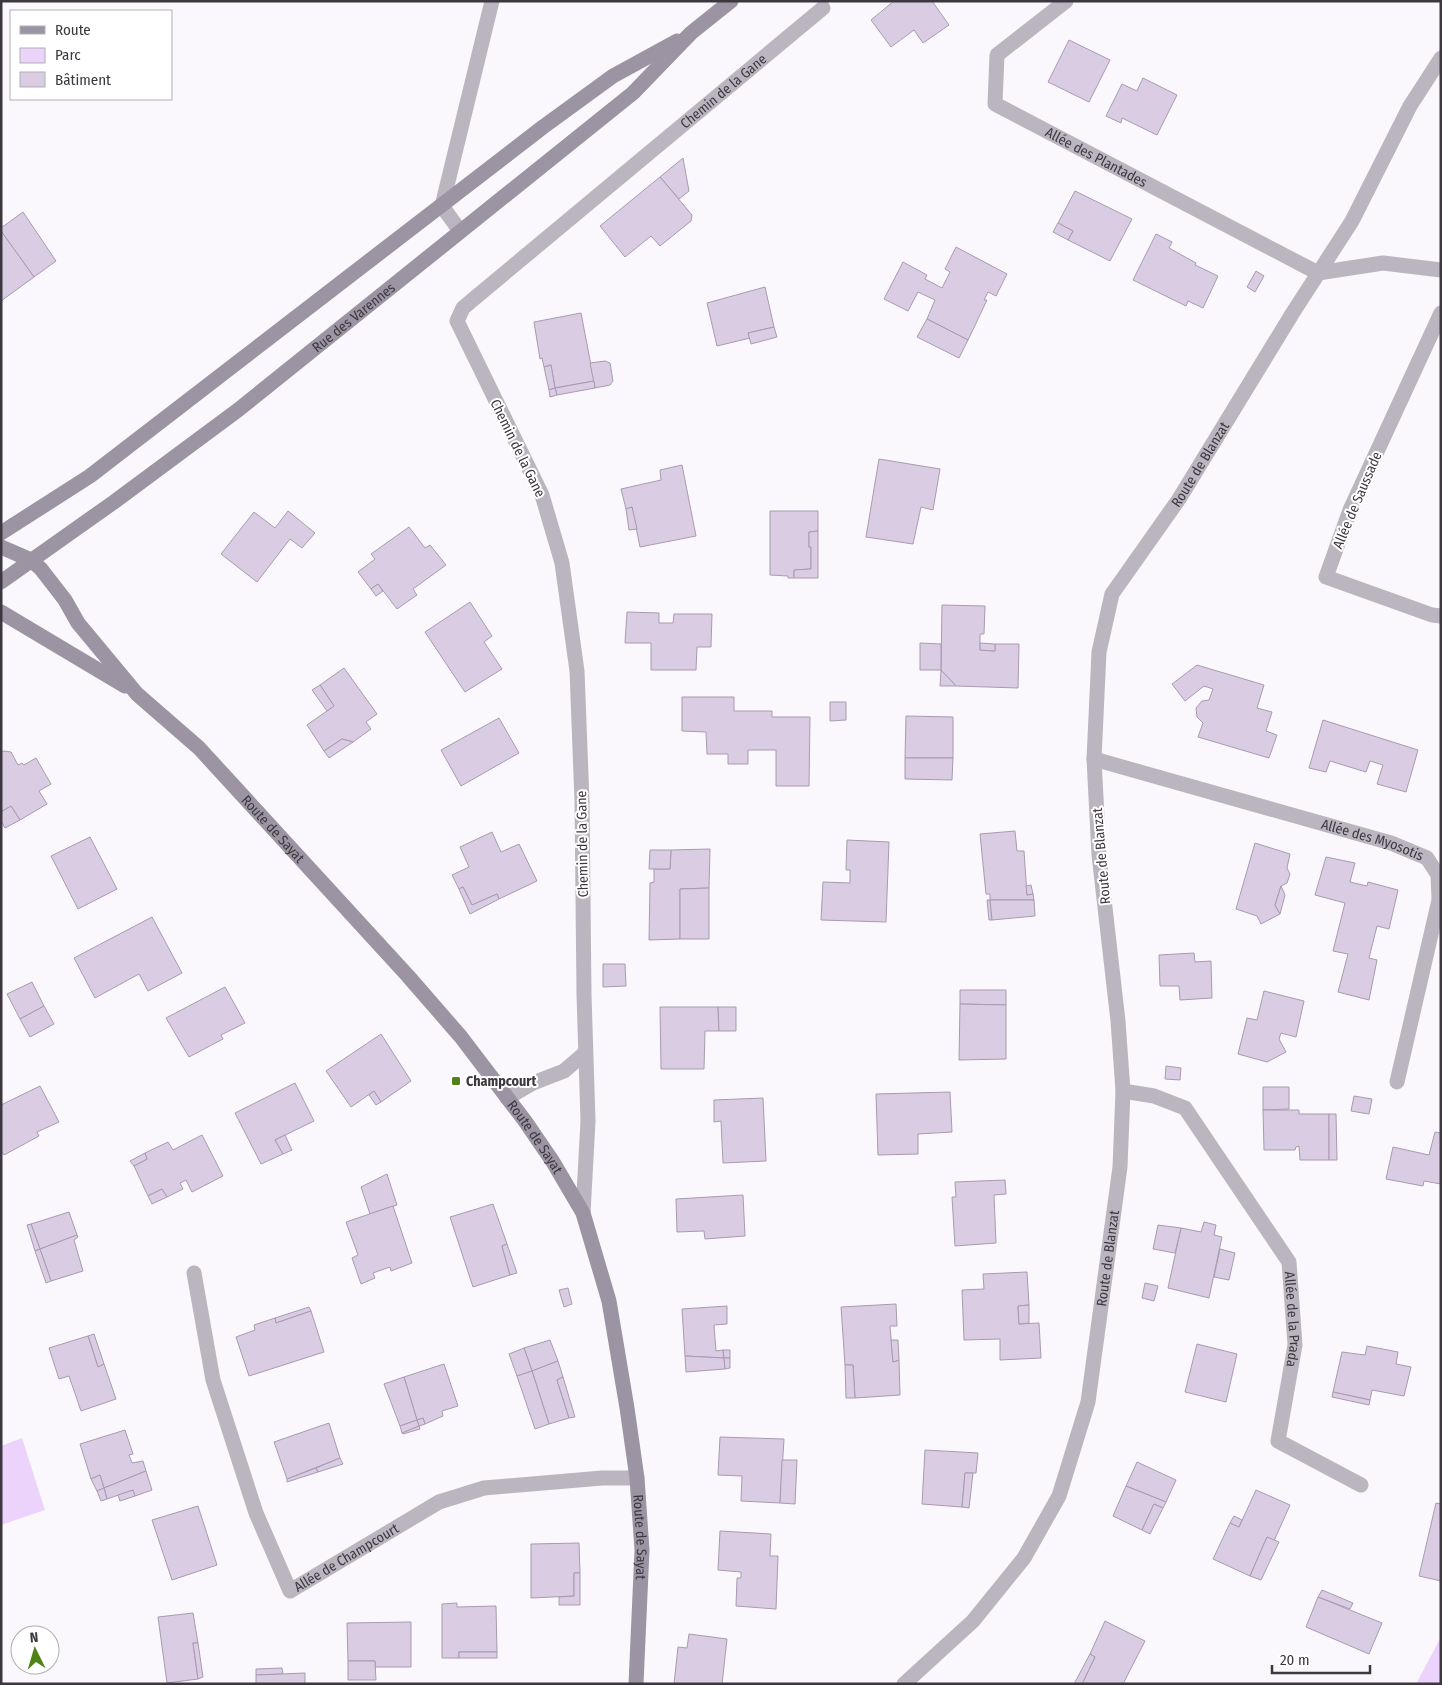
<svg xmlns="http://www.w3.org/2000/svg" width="1442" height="1685" viewBox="0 0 1442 1685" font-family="'Fira Sans Condensed',sans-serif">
<rect width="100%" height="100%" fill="#fbf8fd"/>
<g fill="#ecd3fb">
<polygon points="22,1438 45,1510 1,1525 1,1446"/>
<polygon points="1441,1637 1441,1684 1416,1684"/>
</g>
<g fill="#dacde3" stroke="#a89bb0">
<polygon points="894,1 932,1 949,25 923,43 914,30 891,47 871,20"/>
<polygon points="1069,40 1110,60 1089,102 1048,82"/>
<polygon points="1143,78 1177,95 1157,135 1122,118 1121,123 1106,116 1122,84 1137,91"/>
<polygon points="683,158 689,191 679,199 660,177"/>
<polygon points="660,177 692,215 691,221 660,246 651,236 625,257 600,226"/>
<polygon points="1075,191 1132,219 1110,261 1068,240 1073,231 1058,223"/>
<polygon points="23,212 56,261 34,277 1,231 1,228"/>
<polygon points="1058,223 1073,231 1068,240 1053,232"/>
<polygon points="1,231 34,277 1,301"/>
<polygon points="1156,234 1172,242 1169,248 1196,263 1195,265 1218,276 1203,308 1188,301 1186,306 1133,280"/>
<polygon points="956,247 1007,274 996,296 988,292 984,300 987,300 968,340 927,319 935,300 918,292 908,311 884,299 903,262 927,275 925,279 942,288 950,272 945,269"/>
<polygon points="1256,271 1264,276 1255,292 1247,287"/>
<polygon points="765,287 774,327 748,333 750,338 717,346 707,303"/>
<polygon points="581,313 594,381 555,388 551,365 544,367 542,358 540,359 534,322"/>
<polygon points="927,319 968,340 959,358 917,337"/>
<polygon points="774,327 777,337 751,344 748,333"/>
<polygon points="605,361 610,363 613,381 610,385 595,388 590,363"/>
<polygon points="551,365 555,388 549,390 544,367"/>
<polygon points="594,381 595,388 557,395 555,388"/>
<polygon points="555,388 557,395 550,397 549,390"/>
<polygon points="879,459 940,469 933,510 921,507 913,544 866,537"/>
<polygon points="682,465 696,536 640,547 632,507 626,509 621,489 661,480 660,470"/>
<polygon points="632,507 637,529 629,530 626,509"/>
<polygon points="288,511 315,533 302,548 290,539 257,582 221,554 254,512 275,528"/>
<polygon points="770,511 818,511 818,531 809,532 809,547 811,547 811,569 794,570 794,578 788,578 788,576 770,575"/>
<polygon points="409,527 425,548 430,545 446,565 413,589 417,595 397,609 378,584 371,589 358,572 375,559 371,554"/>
<polygon points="818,531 818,578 794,578 794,570 811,569 811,547 809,547 809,532"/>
<polygon points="378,584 383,591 376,596 371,589"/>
<polygon points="470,602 492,636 484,642 502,669 465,692 425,632"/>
<polygon points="942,605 985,606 984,634 980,634 980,650 995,651 995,644 1019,644 1018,688 956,686 941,670"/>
<polygon points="627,612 659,613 659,623 673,623 674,614 712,614 711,647 697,647 696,670 651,670 651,643 625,643"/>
<polygon points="920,643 941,644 941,670 920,670"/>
<polygon points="980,643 995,644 995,651 980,650"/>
<polygon points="1197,665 1264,685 1257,708 1272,712 1266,731 1277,735 1269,758 1198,737 1203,723 1197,717 1196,708 1202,701 1209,700 1213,689 1204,686 1185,701 1172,684"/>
<polygon points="344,668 377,714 366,722 371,729 353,742 342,739 324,751 307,725 334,706 320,685"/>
<polygon points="941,670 956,686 940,686"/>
<polygon points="320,685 334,706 327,711 312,690"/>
<polygon points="682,697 734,697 734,711 772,711 772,717 810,717 809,786 776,786 776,750 748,750 748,764 728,764 728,754 707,754 706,732 682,731"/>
<polygon points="830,702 846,702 846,720 830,721"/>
<polygon points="906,716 953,717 953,758 905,758"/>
<polygon points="499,718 519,753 461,786 441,750"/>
<polygon points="1323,720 1418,750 1406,792 1377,784 1383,765 1370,761 1366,772 1330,761 1326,772 1309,768"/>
<polygon points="342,739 353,742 329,758 324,751"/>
<polygon points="4,751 11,752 18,765 22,763 24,765 36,758 51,784 39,791 47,804 20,820 11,806 1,812 1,752"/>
<polygon points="905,758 953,758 952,780 905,779"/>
<polygon points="11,806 20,820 5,828 1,821 1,812"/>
<polygon points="1015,831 1017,851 1024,851 1027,895 1033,894 1034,900 990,900 990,894 986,894 980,834"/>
<polygon points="492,832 501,852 519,844 537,881 499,899 497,894 472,905 463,887 459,889 452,875 469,867 460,847"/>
<polygon points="90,837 117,889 78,909 51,856"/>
<polygon points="847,840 889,842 886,922 821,920 823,882 850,883 850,870 846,870"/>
<polygon points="1255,843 1290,854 1287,868 1290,874 1287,883 1281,886 1275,905 1280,914 1261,924 1257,916 1236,909"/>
<polygon points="710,849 709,888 680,889 680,939 649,940 650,883 654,882 654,869 670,869 671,850"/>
<polygon points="650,850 671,850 670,869 649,869"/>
<polygon points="1326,857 1355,863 1350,882 1367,886 1368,882 1398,890 1389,929 1377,926 1369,958 1377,960 1369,1000 1338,992 1348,954 1333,951 1345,903 1315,895"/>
<polygon points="1031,885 1033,894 1027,895 1026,886"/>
<polygon points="1281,886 1285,895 1280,914 1275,905"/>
<polygon points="463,887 472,905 497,894 499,899 470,914 459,889"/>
<polygon points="709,888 709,939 680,939 680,889"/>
<polygon points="987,900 990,900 992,920 989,920"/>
<polygon points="990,900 1034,900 1035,916 992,920"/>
<polygon points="152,917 182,973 148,991 139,974 95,998 74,958"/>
<polygon points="1194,953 1195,962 1211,961 1212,998 1180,1000 1179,986 1160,986 1159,955"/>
<polygon points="603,964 625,964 626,986 603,987"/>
<polygon points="32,982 44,1006 20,1019 7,994"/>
<polygon points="225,987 245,1023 221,1035 223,1039 189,1057 166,1018"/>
<polygon points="960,990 1006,990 1006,1005 960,1004"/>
<polygon points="1264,991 1304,1001 1296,1037 1281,1033 1279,1039 1286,1052 1267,1062 1238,1054 1247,1018 1257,1020"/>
<polygon points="960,1004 1006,1005 1006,1059 959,1060"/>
<polygon points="44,1006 54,1024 30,1037 20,1019"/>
<polygon points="660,1007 718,1007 719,1031 705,1031 704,1069 661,1069"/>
<polygon points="718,1007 736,1007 736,1031 719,1031"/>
<polygon points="381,1034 411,1081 381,1102 374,1091 351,1107 326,1071"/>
<polygon points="1166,1066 1181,1068 1180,1080 1165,1079"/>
<polygon points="295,1083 314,1121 275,1140 283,1154 261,1164 235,1113"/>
<polygon points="40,1086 59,1122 37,1132 39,1136 4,1155 1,1151 1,1105"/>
<polygon points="1263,1087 1289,1087 1289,1109 1263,1110"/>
<polygon points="374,1091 381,1102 376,1105 369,1095"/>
<polygon points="950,1092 952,1132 918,1134 918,1154 878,1155 876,1094"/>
<polygon points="1354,1096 1372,1099 1369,1114 1351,1111"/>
<polygon points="763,1098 766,1161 723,1163 721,1121 714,1122 714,1100"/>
<polygon points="1263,1110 1299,1110 1299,1114 1329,1114 1329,1160 1300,1160 1299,1146 1296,1147 1295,1150 1264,1150"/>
<polygon points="1329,1114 1336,1114 1337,1160 1329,1160"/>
<polygon points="1435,1132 1441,1133 1441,1184 1424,1181 1423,1186 1386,1179 1393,1147 1429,1155"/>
<polygon points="202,1135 223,1176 192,1192 186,1180 180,1183 183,1189 167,1197 162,1189 148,1196 134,1166 147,1159 145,1153 168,1142 173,1150"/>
<polygon points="285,1135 292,1150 283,1154 275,1140"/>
<polygon points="145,1153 147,1159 134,1166 130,1161"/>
<polygon points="387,1174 397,1205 370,1214 361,1187"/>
<polygon points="1005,1180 1006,1194 994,1195 996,1243 955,1246 952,1197 956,1197 955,1182"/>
<polygon points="162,1189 167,1197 152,1204 148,1196"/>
<polygon points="743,1195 745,1236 705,1239 704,1231 677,1232 676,1199"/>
<polygon points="493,1204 507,1244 502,1246 510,1275 473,1287 450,1217"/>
<polygon points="393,1206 412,1263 391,1271 390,1267 373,1273 375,1278 361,1284 352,1258 358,1255 346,1222"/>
<polygon points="69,1212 77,1235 40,1249 31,1224"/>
<polygon points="1204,1222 1216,1225 1214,1235 1222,1237 1209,1298 1168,1288 1181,1228 1201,1232"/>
<polygon points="31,1224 40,1249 35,1251 27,1225"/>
<polygon points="1158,1225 1181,1228 1175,1253 1153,1249"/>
<polygon points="77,1235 78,1237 74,1240 83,1271 51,1281 40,1249"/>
<polygon points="507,1244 517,1273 510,1275 502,1246"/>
<polygon points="40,1249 51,1281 46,1283 35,1251"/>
<polygon points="1220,1249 1235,1253 1229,1280 1214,1277"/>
<polygon points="1027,1272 1029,1305 1018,1306 1019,1324 1039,1323 1041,1358 1000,1360 1000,1339 964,1340 962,1290 984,1289 983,1274"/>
<polygon points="1145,1283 1158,1286 1154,1301 1142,1298"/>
<polygon points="568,1288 572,1304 564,1307 559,1290"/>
<polygon points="896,1304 897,1326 890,1326 893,1362 899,1360 900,1395 855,1398 853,1365 845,1365 841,1307"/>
<polygon points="1029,1305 1029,1323 1019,1324 1018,1306"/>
<polygon points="727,1306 727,1324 714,1325 716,1351 723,1350 724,1358 685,1356 682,1309"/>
<polygon points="309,1307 311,1311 276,1323 275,1318"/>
<polygon points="311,1311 324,1352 249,1376 236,1337 255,1330 254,1325 275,1318 276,1323"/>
<polygon points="94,1334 104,1364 98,1367 88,1336"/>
<polygon points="88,1336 98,1367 104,1364 116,1399 81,1411 69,1376 59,1379 49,1348"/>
<polygon points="550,1340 558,1361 532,1371 524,1348"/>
<polygon points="891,1340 898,1340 899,1360 893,1362"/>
<polygon points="1197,1344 1237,1354 1226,1402 1185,1392"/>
<polygon points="1367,1346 1398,1352 1396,1364 1411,1367 1404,1396 1372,1390 1370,1400 1333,1392 1342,1352 1365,1355"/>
<polygon points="524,1348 532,1371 517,1376 509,1354"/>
<polygon points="723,1350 730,1350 730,1358 724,1358"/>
<polygon points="685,1356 724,1358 725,1369 686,1372"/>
<polygon points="724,1358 730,1358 730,1368 725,1369"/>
<polygon points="558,1361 563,1377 557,1380 569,1418 549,1424 532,1371"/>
<polygon points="444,1364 458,1406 442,1411 443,1416 425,1424 423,1418 417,1420 404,1377"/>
<polygon points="845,1365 853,1365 855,1398 846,1398"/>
<polygon points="532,1371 549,1424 535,1429 517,1376"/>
<polygon points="404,1377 417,1420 400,1426 384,1384"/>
<polygon points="563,1377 575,1417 569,1418 557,1380"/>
<polygon points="1333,1392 1370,1400 1369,1405 1332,1397"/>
<polygon points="423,1418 425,1424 419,1426 417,1420"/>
<polygon points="417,1420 419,1426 402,1433 400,1426"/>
<polygon points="329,1423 340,1458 287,1479 274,1442"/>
<polygon points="419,1426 420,1429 403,1434 402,1433"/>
<polygon points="125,1430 133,1454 129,1455 132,1463 143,1461 146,1471 104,1488 100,1475 91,1479 80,1444"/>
<polygon points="720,1437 784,1439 780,1503 741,1501 742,1476 718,1475"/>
<polygon points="925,1450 978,1453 976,1473 965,1473 962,1507 922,1504"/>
<polygon points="340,1458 343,1464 318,1472 316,1468"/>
<polygon points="782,1460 797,1460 795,1504 780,1503"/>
<polygon points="1137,1462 1176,1480 1166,1502 1126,1486"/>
<polygon points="316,1468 318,1472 287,1482 287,1479"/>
<polygon points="146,1471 152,1490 135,1496 133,1490 107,1499 104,1488"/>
<polygon points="965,1473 973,1473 969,1508 962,1507"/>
<polygon points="100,1475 104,1488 97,1491 91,1479"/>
<polygon points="1126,1486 1166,1502 1163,1508 1154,1504 1142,1530 1113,1516"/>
<polygon points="104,1488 107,1499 101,1501 97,1491"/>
<polygon points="133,1490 135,1496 120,1501 118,1495"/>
<polygon points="1256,1490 1290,1505 1274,1541 1267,1537 1250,1576 1213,1559 1230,1523 1239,1527"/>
<polygon points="1436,1503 1441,1504 1441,1581 1419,1576"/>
<polygon points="1154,1504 1163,1508 1150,1534 1142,1530"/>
<polygon points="198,1506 217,1565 172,1580 152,1520"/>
<polygon points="1234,1516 1242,1520 1239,1527 1230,1523"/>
<polygon points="720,1531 771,1534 770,1556 778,1556 776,1609 736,1606 737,1578 741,1578 741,1572 718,1570"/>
<polygon points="1267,1537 1279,1542 1261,1580 1250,1576"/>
<polygon points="579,1543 580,1573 574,1573 574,1596 531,1598 531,1544"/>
<polygon points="574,1573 580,1573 580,1605 559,1605 559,1597 574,1596"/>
<polygon points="1322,1590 1353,1603 1350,1609 1318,1597"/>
<polygon points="1318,1597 1382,1623 1369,1654 1306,1627"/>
<polygon points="457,1603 457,1607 496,1606 497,1652 459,1652 459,1658 442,1658 442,1604"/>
<polygon points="193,1613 198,1643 193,1643 198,1679 167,1683 158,1617"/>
<polygon points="1105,1621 1145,1641 1123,1684 1082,1684 1095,1657 1090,1654"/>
<polygon points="411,1622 411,1667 375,1667 375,1661 348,1661 347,1623"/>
<polygon points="689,1634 727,1639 722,1684 674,1684 678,1647 687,1648"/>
<polygon points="193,1643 198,1643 203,1677 198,1679"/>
<rect x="459" y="1652" width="38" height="6"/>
<polygon points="1090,1654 1095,1657 1082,1684 1074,1684"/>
<polygon points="348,1661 375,1661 376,1680 348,1680"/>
<polygon points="282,1668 283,1674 256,1675 256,1669"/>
<polygon points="305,1673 305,1684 256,1684 256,1675"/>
</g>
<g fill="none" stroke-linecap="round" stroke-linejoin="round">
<g stroke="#bbb5bf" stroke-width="15">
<path id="s1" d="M1066 1 997 55 995 104 1318 273 1383 263 1441 270"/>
<polyline points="460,231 442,206 492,1"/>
<polyline points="1441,313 1350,510 1326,577 1432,615 1441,616"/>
<path id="s2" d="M1094 759 1391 843 1427 858 1438 875 1439 900 1397 1082"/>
<path id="s3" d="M1123 1091 1154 1096 1185 1108 1289 1262 1295 1345 1278 1441 1361 1485"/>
<polyline points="507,1098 533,1083 564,1071 585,1053"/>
<path id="s4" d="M583 1213 588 1121 584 995 582 801 577 671 562 563 542 495 457 321 463 308 470 302 823 8"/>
<path id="s5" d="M194 1273 213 1380 256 1513 290 1591 439 1502 484 1488 602 1478H637"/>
<path id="s6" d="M904 1684 973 1621 1024 1558 1059 1496 1088 1402 1120 1167 1123 1091 1118 1021 1099 855 1094 759 1099 652 1112 594 1179 499 1292 314 1352 221 1410 106 1441 58"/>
</g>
<g stroke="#9c94a2" stroke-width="15">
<polyline points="1,533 90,476 543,127 613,76 677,41"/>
<path id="s7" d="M1 547 31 560 41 569 65 600 78 623 137 694 199 748 408 976 461 1037 525 1121 553 1162 583 1213 609 1301 627 1408 637 1478 642 1550 636 1684"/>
<path id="s8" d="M1 582 114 502 238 410 633 93 691 33 731 1"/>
<polyline points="1,612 125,686"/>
</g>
</g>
<rect fill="#4f8318" stroke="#fff" stroke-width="2" x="451" y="1076" width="10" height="10" rx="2.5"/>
<g text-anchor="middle" stroke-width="4" stroke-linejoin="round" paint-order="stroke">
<g font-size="14" fill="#3d3740" stroke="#fff">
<text dy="5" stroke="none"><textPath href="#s4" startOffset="1269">Chemin de la Gane</textPath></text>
<text dy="5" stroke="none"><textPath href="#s1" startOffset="251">Allée des Plantades</textPath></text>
<text dy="5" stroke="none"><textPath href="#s8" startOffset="441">Rue des Varennes</textPath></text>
<text transform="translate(518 448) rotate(64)" y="5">Chemin de la Gane</text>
<text dy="5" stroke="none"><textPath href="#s6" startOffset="1314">Route de Blanzat</textPath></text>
<text transform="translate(1357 500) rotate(-67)" y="5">Allée de Saussade</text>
<text dy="5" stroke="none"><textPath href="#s7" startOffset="396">Route de Sayat</textPath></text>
<text dy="5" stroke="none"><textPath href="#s2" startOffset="290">Allée des Myosotis</textPath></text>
<text transform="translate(582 844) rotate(-91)" y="5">Chemin de la Gane</text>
<text transform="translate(1101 856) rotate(-95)" y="5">Route de Blanzat</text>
<text dy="5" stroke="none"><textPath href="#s7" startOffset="801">Route de Sayat</textPath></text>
<text dy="5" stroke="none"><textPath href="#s6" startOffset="489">Route de Blanzat</textPath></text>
<text dy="5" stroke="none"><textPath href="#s3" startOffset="308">Allée de la Prada</textPath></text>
<text dy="5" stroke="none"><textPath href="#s7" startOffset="1221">Route de Sayat</textPath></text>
<text dy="5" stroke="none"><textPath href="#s5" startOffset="399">Allée de Champcourt</textPath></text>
</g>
<g font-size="14" font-weight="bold" fill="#3d3740" stroke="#fff" text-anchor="start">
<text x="466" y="1086">Champcourt</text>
</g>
</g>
<rect width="1442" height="1685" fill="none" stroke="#3d3740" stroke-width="5"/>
<rect x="10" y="10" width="162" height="90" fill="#ffffff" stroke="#b1afb3"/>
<rect x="20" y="26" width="25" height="8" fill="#9c94a2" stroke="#b1afb3"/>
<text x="55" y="35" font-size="15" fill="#3d3740">Route</text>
<rect x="20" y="48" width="25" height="15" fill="#ecd3fb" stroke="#b1afb3"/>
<text x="55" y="60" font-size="15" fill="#3d3740">Parc</text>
<rect x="20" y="72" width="25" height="15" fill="#dacde3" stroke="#b1afb3"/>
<text x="55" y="85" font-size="15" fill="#3d3740">Bâtiment</text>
<g transform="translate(35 1650) rotate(355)"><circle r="24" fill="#ffffff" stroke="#b1afb3"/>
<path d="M0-4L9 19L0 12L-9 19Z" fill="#4f8318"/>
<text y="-8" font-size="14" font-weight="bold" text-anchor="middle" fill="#3d3740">N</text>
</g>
<path d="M1272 1665v8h98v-8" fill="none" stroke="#3d3740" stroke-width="2.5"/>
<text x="1280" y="1665" font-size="15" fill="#3d3740" stroke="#ffffff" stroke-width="4" paint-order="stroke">20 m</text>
</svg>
